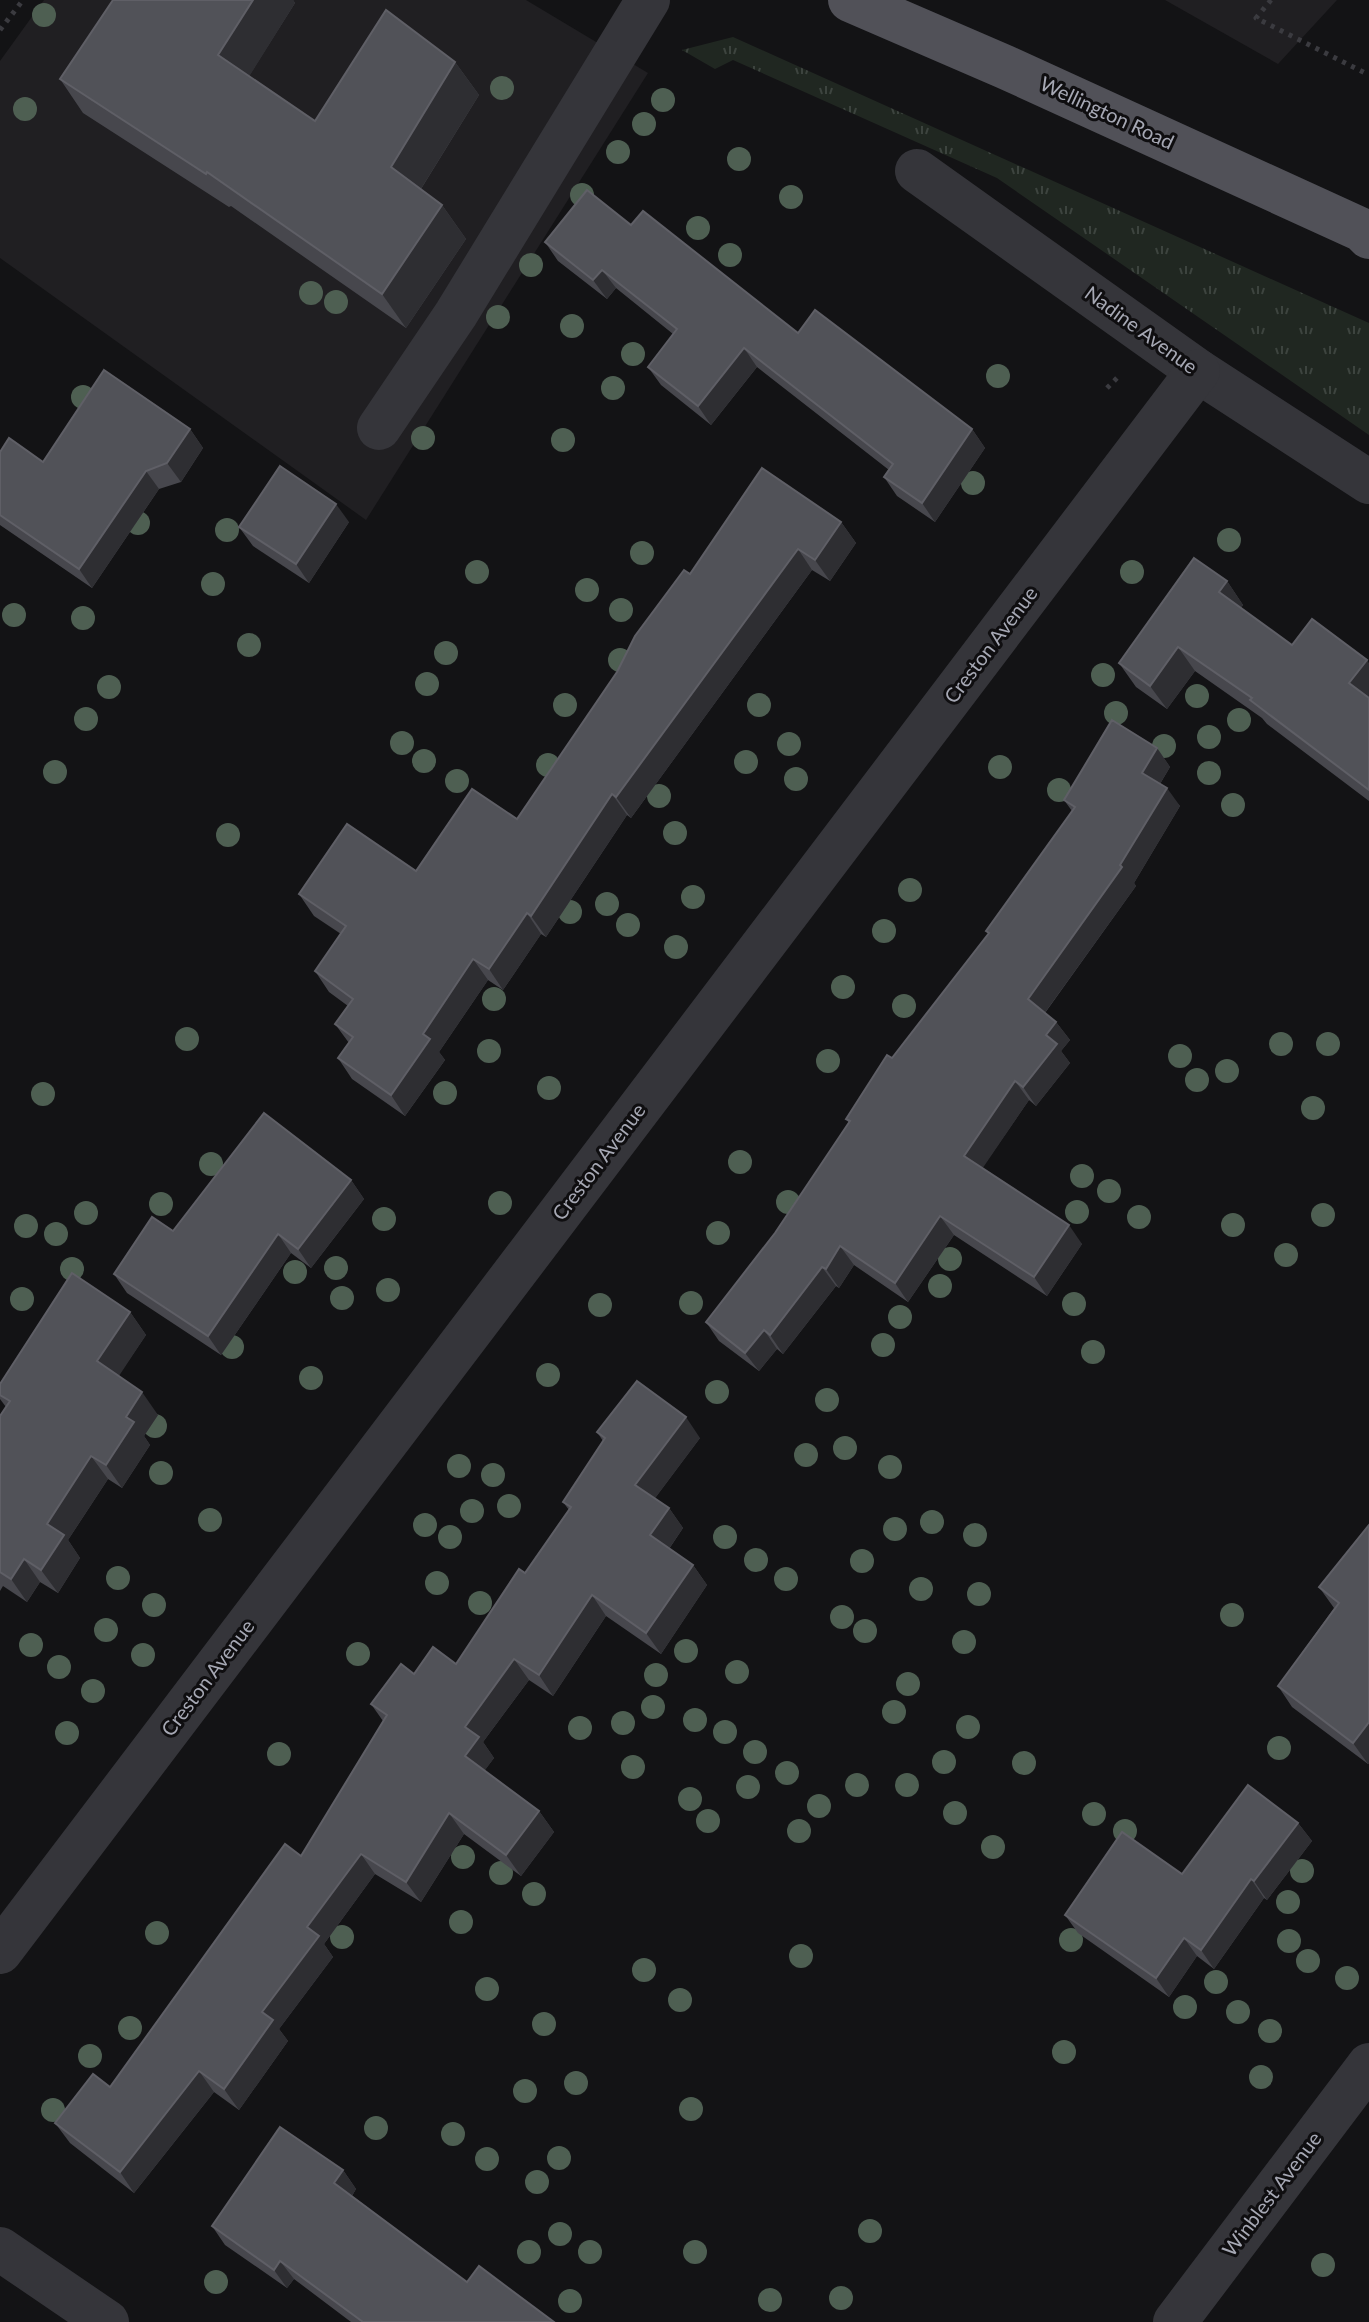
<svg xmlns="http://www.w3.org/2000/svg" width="1369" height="2322" viewBox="0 0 1369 2322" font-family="Lato,sans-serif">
<defs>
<pattern id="grass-tufts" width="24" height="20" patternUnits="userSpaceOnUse" patternTransform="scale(2)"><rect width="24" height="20" fill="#202721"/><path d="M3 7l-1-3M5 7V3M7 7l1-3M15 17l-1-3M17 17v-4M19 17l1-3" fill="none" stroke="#3d443f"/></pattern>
</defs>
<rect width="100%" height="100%" fill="#131315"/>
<g fill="#201f22">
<polygon points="44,0 526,0 648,73 366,520 0,258 0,61"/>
<polygon points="1165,0 1337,0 1278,64"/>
</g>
<polygon fill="url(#grass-tufts)" points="733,37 1369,323 1369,435 997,178 733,60 715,69 682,50"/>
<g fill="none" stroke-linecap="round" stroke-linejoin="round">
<g stroke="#3b3b40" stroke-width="5" stroke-dasharray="4 6" stroke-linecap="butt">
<polyline points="1271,0 1256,18 1369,75"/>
<polyline points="0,30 23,0"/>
<polyline points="1107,388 1120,375"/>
</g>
<g stroke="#35353a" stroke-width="44">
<polyline points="917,171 1198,371 1369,482"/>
<polyline points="379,428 456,314 648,0"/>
<polyline points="0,1952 1198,371"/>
<polyline points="0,2249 107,2322"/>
<polyline points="1175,2322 1369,2065"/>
</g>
<polyline stroke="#515158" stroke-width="44" points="850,0 1005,67 1362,230 1369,237"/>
</g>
<g fill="#4e5f52">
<circle cx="44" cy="15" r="12"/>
<circle cx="502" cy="88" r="12"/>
<circle cx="663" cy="100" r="12"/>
<circle cx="25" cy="109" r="12"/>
<circle cx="644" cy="124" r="12"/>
<circle cx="618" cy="152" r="12"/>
<circle cx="739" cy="159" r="12"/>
<circle cx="582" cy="195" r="12"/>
<circle cx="791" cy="197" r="12"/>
<circle cx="698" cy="228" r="12"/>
<circle cx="730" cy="255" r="12"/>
<circle cx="531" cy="265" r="12"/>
<circle cx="311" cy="293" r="12"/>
<circle cx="336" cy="302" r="12"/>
<circle cx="498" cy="317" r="12"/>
<circle cx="572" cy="326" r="12"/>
<circle cx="633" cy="354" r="12"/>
<circle cx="998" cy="376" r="12"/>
<circle cx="613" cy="388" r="12"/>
<circle cx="83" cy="397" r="12"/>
<circle cx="423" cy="438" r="12"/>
<circle cx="563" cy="440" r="12"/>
<circle cx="973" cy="483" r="12"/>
<circle cx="138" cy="523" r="12"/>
<circle cx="227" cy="530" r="12"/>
<circle cx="1229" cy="540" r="12"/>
<circle cx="642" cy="553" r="12"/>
<circle cx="477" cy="572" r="12"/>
<circle cx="1132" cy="572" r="12"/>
<circle cx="213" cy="584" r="12"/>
<circle cx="587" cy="590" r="12"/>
<circle cx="621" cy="610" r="12"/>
<circle cx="14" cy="615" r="12"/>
<circle cx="83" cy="618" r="12"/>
<circle cx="249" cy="645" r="12"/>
<circle cx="446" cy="653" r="12"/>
<circle cx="620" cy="660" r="12"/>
<circle cx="1103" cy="675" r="12"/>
<circle cx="427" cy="684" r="12"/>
<circle cx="109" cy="687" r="12"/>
<circle cx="1197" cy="696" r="12"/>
<circle cx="565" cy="705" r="12"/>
<circle cx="759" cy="705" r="12"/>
<circle cx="1116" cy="713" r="12"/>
<circle cx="86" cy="719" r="12"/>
<circle cx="1239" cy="720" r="12"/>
<circle cx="1209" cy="737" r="12"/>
<circle cx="402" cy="743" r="12"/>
<circle cx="789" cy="744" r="12"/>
<circle cx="1164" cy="746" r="12"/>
<circle cx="424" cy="761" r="12"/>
<circle cx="746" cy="762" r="12"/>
<circle cx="548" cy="765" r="12"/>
<circle cx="1000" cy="767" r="12"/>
<circle cx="55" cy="772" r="12"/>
<circle cx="1209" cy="773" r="12"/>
<circle cx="796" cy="779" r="12"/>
<circle cx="457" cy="781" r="12"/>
<circle cx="1059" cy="790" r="12"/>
<circle cx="659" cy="796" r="12"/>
<circle cx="1233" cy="805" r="12"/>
<circle cx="675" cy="833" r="12"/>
<circle cx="228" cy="835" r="12"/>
<circle cx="910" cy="890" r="12"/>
<circle cx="693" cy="897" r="12"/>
<circle cx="607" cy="904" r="12"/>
<circle cx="570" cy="912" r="12"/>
<circle cx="628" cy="925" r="12"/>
<circle cx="884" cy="931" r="12"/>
<circle cx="676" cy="947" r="12"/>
<circle cx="843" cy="987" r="12"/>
<circle cx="494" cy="999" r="12"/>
<circle cx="904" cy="1006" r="12"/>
<circle cx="187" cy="1039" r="12"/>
<circle cx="1281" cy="1044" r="12"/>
<circle cx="1328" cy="1044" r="12"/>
<circle cx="489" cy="1051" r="12"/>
<circle cx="1180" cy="1056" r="12"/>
<circle cx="828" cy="1061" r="12"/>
<circle cx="1227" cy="1071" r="12"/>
<circle cx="1197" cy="1080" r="12"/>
<circle cx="549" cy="1088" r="12"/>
<circle cx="445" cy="1093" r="12"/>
<circle cx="43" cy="1094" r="12"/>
<circle cx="1313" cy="1108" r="12"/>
<circle cx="740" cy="1162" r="12"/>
<circle cx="211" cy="1164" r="12"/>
<circle cx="1082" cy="1176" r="12"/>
<circle cx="1109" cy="1191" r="12"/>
<circle cx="788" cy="1202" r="12"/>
<circle cx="500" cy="1203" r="12"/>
<circle cx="161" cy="1204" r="12"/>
<circle cx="1077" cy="1212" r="12"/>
<circle cx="86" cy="1213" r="12"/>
<circle cx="1323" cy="1215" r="12"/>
<circle cx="1139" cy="1217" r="12"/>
<circle cx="384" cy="1219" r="12"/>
<circle cx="1233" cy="1225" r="12"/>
<circle cx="26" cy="1226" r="12"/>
<circle cx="718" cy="1233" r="12"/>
<circle cx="56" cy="1234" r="12"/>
<circle cx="1286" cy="1255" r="12"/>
<circle cx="950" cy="1259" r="12"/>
<circle cx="336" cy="1268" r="12"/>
<circle cx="72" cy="1269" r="12"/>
<circle cx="295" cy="1272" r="12"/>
<circle cx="940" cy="1286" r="12"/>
<circle cx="388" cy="1290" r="12"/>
<circle cx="342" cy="1298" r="12"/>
<circle cx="22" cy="1299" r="12"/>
<circle cx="691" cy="1303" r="12"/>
<circle cx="1074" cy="1304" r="12"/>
<circle cx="600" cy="1305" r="12"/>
<circle cx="900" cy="1317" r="12"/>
<circle cx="883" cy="1345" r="12"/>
<circle cx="232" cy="1347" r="12"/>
<circle cx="1093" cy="1352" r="12"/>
<circle cx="548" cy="1375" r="12"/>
<circle cx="311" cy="1378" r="12"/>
<circle cx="717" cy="1392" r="12"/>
<circle cx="827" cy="1400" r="12"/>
<circle cx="155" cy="1426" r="12"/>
<circle cx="845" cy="1448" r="12"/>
<circle cx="806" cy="1455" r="12"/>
<circle cx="459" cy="1466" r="12"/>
<circle cx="890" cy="1467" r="12"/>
<circle cx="161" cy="1473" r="12"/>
<circle cx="493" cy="1475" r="12"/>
<circle cx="509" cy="1506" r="12"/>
<circle cx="472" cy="1511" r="12"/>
<circle cx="210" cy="1520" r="12"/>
<circle cx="932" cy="1522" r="12"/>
<circle cx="425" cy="1525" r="12"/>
<circle cx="895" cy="1529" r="12"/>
<circle cx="975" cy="1535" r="12"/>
<circle cx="450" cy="1537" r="12"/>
<circle cx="725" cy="1537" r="12"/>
<circle cx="756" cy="1560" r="12"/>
<circle cx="862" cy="1561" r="12"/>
<circle cx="118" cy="1578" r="12"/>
<circle cx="786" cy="1579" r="12"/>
<circle cx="437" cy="1583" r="12"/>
<circle cx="921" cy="1589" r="12"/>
<circle cx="979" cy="1594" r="12"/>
<circle cx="480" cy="1603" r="12"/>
<circle cx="154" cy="1605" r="12"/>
<circle cx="1232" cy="1615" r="12"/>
<circle cx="842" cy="1617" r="12"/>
<circle cx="106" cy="1630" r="12"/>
<circle cx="865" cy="1631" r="12"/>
<circle cx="964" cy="1642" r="12"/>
<circle cx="31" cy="1645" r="12"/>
<circle cx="686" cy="1651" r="12"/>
<circle cx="358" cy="1654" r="12"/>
<circle cx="143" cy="1655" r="12"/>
<circle cx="59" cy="1667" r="12"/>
<circle cx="737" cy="1672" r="12"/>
<circle cx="656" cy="1675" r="12"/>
<circle cx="908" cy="1684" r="12"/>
<circle cx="93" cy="1691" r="12"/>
<circle cx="653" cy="1707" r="12"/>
<circle cx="894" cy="1712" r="12"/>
<circle cx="695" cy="1720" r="12"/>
<circle cx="623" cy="1723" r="12"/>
<circle cx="968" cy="1727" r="12"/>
<circle cx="580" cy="1728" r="12"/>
<circle cx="725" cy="1732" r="12"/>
<circle cx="67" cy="1733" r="12"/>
<circle cx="1279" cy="1748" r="12"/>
<circle cx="755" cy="1752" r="12"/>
<circle cx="279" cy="1754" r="12"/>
<circle cx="944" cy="1762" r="12"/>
<circle cx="1024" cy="1763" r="12"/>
<circle cx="633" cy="1767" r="12"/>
<circle cx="787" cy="1773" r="12"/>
<circle cx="857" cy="1785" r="12"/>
<circle cx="907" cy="1785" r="12"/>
<circle cx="748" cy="1787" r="12"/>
<circle cx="690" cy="1799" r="12"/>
<circle cx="819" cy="1806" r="12"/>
<circle cx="955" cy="1813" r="12"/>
<circle cx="1094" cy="1814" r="12"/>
<circle cx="708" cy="1821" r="12"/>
<circle cx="799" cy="1831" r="12"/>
<circle cx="1125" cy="1831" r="12"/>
<circle cx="993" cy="1847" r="12"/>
<circle cx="463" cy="1857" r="12"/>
<circle cx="1302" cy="1871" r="12"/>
<circle cx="501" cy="1873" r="12"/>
<circle cx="534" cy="1894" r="12"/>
<circle cx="1288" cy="1902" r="12"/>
<circle cx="461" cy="1922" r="12"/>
<circle cx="157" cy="1933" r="12"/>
<circle cx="342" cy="1937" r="12"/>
<circle cx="1071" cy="1940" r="12"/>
<circle cx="1289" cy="1941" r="12"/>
<circle cx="801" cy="1956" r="12"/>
<circle cx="1308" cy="1961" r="12"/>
<circle cx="644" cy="1970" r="12"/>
<circle cx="1347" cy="1978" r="12"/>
<circle cx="1216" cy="1982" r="12"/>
<circle cx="487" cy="1989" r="12"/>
<circle cx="680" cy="2000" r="12"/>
<circle cx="1185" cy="2007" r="12"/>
<circle cx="1238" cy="2012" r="12"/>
<circle cx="544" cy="2024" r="12"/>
<circle cx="130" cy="2028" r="12"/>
<circle cx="1270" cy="2031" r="12"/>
<circle cx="1064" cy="2052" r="12"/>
<circle cx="90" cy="2056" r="12"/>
<circle cx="1261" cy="2077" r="12"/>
<circle cx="576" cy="2083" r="12"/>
<circle cx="525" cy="2091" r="12"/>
<circle cx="691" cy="2109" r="12"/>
<circle cx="53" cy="2110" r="12"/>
<circle cx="376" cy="2128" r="12"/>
<circle cx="453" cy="2134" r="12"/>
<circle cx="559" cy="2158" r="12"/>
<circle cx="487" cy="2159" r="12"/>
<circle cx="537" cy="2182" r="12"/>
<circle cx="870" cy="2231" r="12"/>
<circle cx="560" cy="2234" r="12"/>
<circle cx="529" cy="2252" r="12"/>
<circle cx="590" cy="2252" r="12"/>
<circle cx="695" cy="2252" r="12"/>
<circle cx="1323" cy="2265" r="12"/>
<circle cx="216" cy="2282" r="12"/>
<circle cx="841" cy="2298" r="12"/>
<circle cx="770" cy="2300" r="12"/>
<circle cx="570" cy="2301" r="12"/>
</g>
<g fill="#47474d">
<polygon points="113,0 293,0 295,3 249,76 315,121 455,62 479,95 421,189 442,205 466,239 406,328 231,206 229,207 83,113 60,79"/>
<polygon points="631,225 798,333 972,429 985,448 935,522 897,496 884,477 889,470 757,367 711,425 661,385 648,367 673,334 616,288 607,299 558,261 545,242"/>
<polygon points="190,429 203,448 181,482 159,489 92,588 0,525 0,452 43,462"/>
<polygon points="349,522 309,583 253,546 239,527"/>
<polygon points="841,522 856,543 830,581 812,570 631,818 627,815 546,937 541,934 503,990 488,980 439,1052 445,1060 405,1116 352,1079 338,1058 349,1043 335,1024 348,1006 329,992 315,971 341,934 314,916 299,894 416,871 517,819 690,574"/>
<polygon points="1227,581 1243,605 1241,608 1292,645 1367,660 1369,664 1369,801 1267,724 1262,718 1195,671 1167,709 1136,687 1119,663"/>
<polygon points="1157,748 1170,767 1160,784 1180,806 1134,883 1136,886 1045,1013 1056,1022 1070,1040 1061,1051 1070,1063 1036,1106 1029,1100 982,1168 1082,1244 1047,1296 954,1235 908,1302 854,1265 839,1288 836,1286 783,1354 777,1349 759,1371 719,1341 706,1322 775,1233 849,1123 846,1119 989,934 986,931 1072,811 1064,800"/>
<polygon points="351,1180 364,1199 311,1268 291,1253 221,1355 127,1293 114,1274 173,1231"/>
<polygon points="130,1312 146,1335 118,1376 158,1415 144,1436 150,1445 122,1488 108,1479 68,1540 80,1558 58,1593 40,1582 27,1602 3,1586 0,1591 0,1416 6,1407 0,1399 0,1384"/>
<polygon points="597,1432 700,1438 655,1498 669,1508 683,1528 669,1549 693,1565 707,1585 661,1654 606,1616 553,1696 529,1680 483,1742 494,1758 484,1771 539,1811 554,1832 521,1876 464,1834 421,1902 375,1874 324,1944 333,1957 279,2029 288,2041 239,2110 214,2092 134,2193 70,2143 55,2123 110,2087 301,1856 383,1721 371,1704 414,1674 456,1664 525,1573 569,1510 563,1502 603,1441"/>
<polygon points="1369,1525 1369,1763 1368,1764 1292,1707 1278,1686 1334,1608 1319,1587"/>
<polygon points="1298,1823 1312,1841 1267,1900 1264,1898 1214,1969 1197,1956 1169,1997 1078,1933 1065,1915 1182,1874"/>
<polygon points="343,2170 356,2189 352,2196 467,2282 554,2322 351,2322 294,2279 287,2288 225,2245 212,2226"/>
</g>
<g fill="#2e2e32">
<polygon points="253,0 293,0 295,3 242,88 218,55"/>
<polygon points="455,62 479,95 414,200 391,167"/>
<polygon points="442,205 466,239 406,328 382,294"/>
<polygon points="602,270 616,288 607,299 593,280"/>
<polygon points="744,348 757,367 711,425 698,406"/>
<polygon points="190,429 203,448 181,482 167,463"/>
<polygon points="972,429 985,448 935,522 922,503"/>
<polygon points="146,471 159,489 92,588 79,569"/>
<polygon points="336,504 349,522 309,583 296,564"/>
<polygon points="841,522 856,543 830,581 815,560"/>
<polygon points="798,549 812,570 631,818 616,797"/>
<polygon points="1227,581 1243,605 1236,615 1219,592"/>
<polygon points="1178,647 1195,671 1167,709 1150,686"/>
<polygon points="1367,660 1369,664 1369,703 1349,683"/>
<polygon points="1157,748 1170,767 1155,792 1142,773"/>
<polygon points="1167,788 1180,806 1134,883 1136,886 1041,1018 1028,999 1120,865"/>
<polygon points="612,794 627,815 546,937 531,916"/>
<polygon points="527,913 541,934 503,990 489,969"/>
<polygon points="473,959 488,980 439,1052 445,1060 405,1116 391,1095 423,1034"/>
<polygon points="1056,1022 1070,1040 1061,1051 1070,1063 1036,1106 1023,1087 1046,1035"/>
<polygon points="1015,1081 1029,1100 978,1175 964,1156"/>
<polygon points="351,1180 364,1199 311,1268 298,1249"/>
<polygon points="940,1216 954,1235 908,1302 895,1283"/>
<polygon points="1069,1225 1082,1244 1047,1296 1034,1277"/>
<polygon points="278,1234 291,1253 221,1355 208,1336"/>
<polygon points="840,1246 854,1265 839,1288 826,1269"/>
<polygon points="822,1267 836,1286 783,1354 770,1335"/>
<polygon points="130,1312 146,1335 113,1385 97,1361"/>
<polygon points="764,1330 777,1349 759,1371 745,1353"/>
<polygon points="142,1392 158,1415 144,1436 150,1445 122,1488 106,1465 126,1417"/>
<polygon points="686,1417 700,1438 650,1505 635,1485"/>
<polygon points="91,1456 108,1479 68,1540 80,1558 58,1593 41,1570 47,1524"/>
<polygon points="669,1508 683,1528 664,1556 650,1535"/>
<polygon points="24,1559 40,1582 27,1602 11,1579"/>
<polygon points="693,1565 707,1585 661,1654 646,1633"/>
<polygon points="592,1595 606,1616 553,1696 539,1675"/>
<polygon points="514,1659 529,1680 483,1742 494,1758 480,1777 465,1756 465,1727"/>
<polygon points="1369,1722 1369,1763 1368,1764 1353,1743"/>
<polygon points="539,1811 554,1832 521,1876 506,1855"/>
<polygon points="449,1813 464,1834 421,1902 406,1882"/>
<polygon points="1298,1823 1312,1841 1267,1900 1254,1881"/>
<polygon points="361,1854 375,1874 324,1944 333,1957 279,2029 288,2041 239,2110 224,2089 262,2012 307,1927"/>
<polygon points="1251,1879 1264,1898 1214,1969 1201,1950"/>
<polygon points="1184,1938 1197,1956 1169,1997 1156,1978"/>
<polygon points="199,2071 214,2092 134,2193 120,2172"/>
<polygon points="343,2170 356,2189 348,2202 334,2183"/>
<polygon points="280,2261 294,2279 287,2288 274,2270"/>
</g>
<g fill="#515258" stroke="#5f5f66" stroke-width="2">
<polygon points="113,0 253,0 218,55 315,121 386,10 455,62 391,167 442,205 382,294 207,172 206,174 60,79"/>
<polygon points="587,190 631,225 643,211 798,333 815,310 972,429 922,503 884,477 893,464 744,348 698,406 648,367 677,329 602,270 593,280 545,242"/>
<polygon points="104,370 190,429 167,463 146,471 79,569 0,515 0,452 9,438 43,462"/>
<polygon points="280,466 336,504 296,564 239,527"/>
<polygon points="762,468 841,522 815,560 798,549 616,797 612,794 531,916 527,913 489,969 473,959 423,1034 430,1039 391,1095 338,1058 353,1037 335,1024 353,999 315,971 346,926 299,894 347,824 416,871 472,789 517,819 617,672 635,636 684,570 690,574"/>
<polygon points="1194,558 1227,581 1219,592 1292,645 1312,619 1367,660 1349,683 1369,698 1369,790 1250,700 1252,698 1178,647 1150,686 1119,663"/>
<polygon points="1112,720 1157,748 1142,773 1167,788 1120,865 1122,867 1028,999 1056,1022 1046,1035 1057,1044 1023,1087 1015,1081 964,1156 1069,1225 1034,1277 940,1216 895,1283 840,1246 826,1269 822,1267 770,1335 764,1330 745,1353 706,1322 775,1233 850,1121 846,1119 887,1055 892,1058 989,933 986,931 1075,807 1064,800"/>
<polygon points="264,1113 351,1180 298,1249 278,1234 208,1336 114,1274 152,1217 173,1231"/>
<polygon points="72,1273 130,1312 97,1361 142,1392 126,1417 134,1422 106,1465 91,1456 47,1524 64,1535 41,1570 24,1559 11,1579 0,1572 0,1416 10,1401 0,1395 0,1384"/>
<polygon points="637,1381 686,1417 635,1485 669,1508 650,1535 693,1565 646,1633 592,1595 539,1675 514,1659 465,1727 479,1737 465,1756 539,1811 506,1855 449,1813 406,1882 361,1854 307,1927 319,1936 262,2012 273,2020 224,2089 199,2071 120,2172 55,2123 93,2074 110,2087 285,1844 301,1856 387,1715 371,1704 401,1664 414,1674 433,1647 456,1664 519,1569 525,1573 571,1507 563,1502 605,1438 597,1432"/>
<polygon points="1369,1525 1369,1722 1353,1743 1278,1686 1339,1603 1319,1587"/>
<polygon points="1248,1785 1298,1823 1254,1881 1251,1879 1201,1950 1184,1938 1156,1978 1065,1915 1122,1832 1182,1874"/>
<polygon points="280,2127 343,2170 334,2183 467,2282 479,2266 554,2322 363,2322 280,2261 274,2270 212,2226"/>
</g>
<g text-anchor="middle" stroke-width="6" stroke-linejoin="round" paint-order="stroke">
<g font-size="20" fill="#a6a8b4" stroke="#0f0e10">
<text transform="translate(1107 113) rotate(25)" y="7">Wellington Road</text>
<text transform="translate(1141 330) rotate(36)" y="7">Nadine Avenue</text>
<text transform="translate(991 645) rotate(-53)" y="7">Creston Avenue</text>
<text transform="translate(599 1162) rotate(-53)" y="7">Creston Avenue</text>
<text transform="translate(208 1678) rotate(-53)" y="7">Creston Avenue</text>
<text transform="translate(1272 2194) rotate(-53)" y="7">Winblest Avenue</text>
</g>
</g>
</svg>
